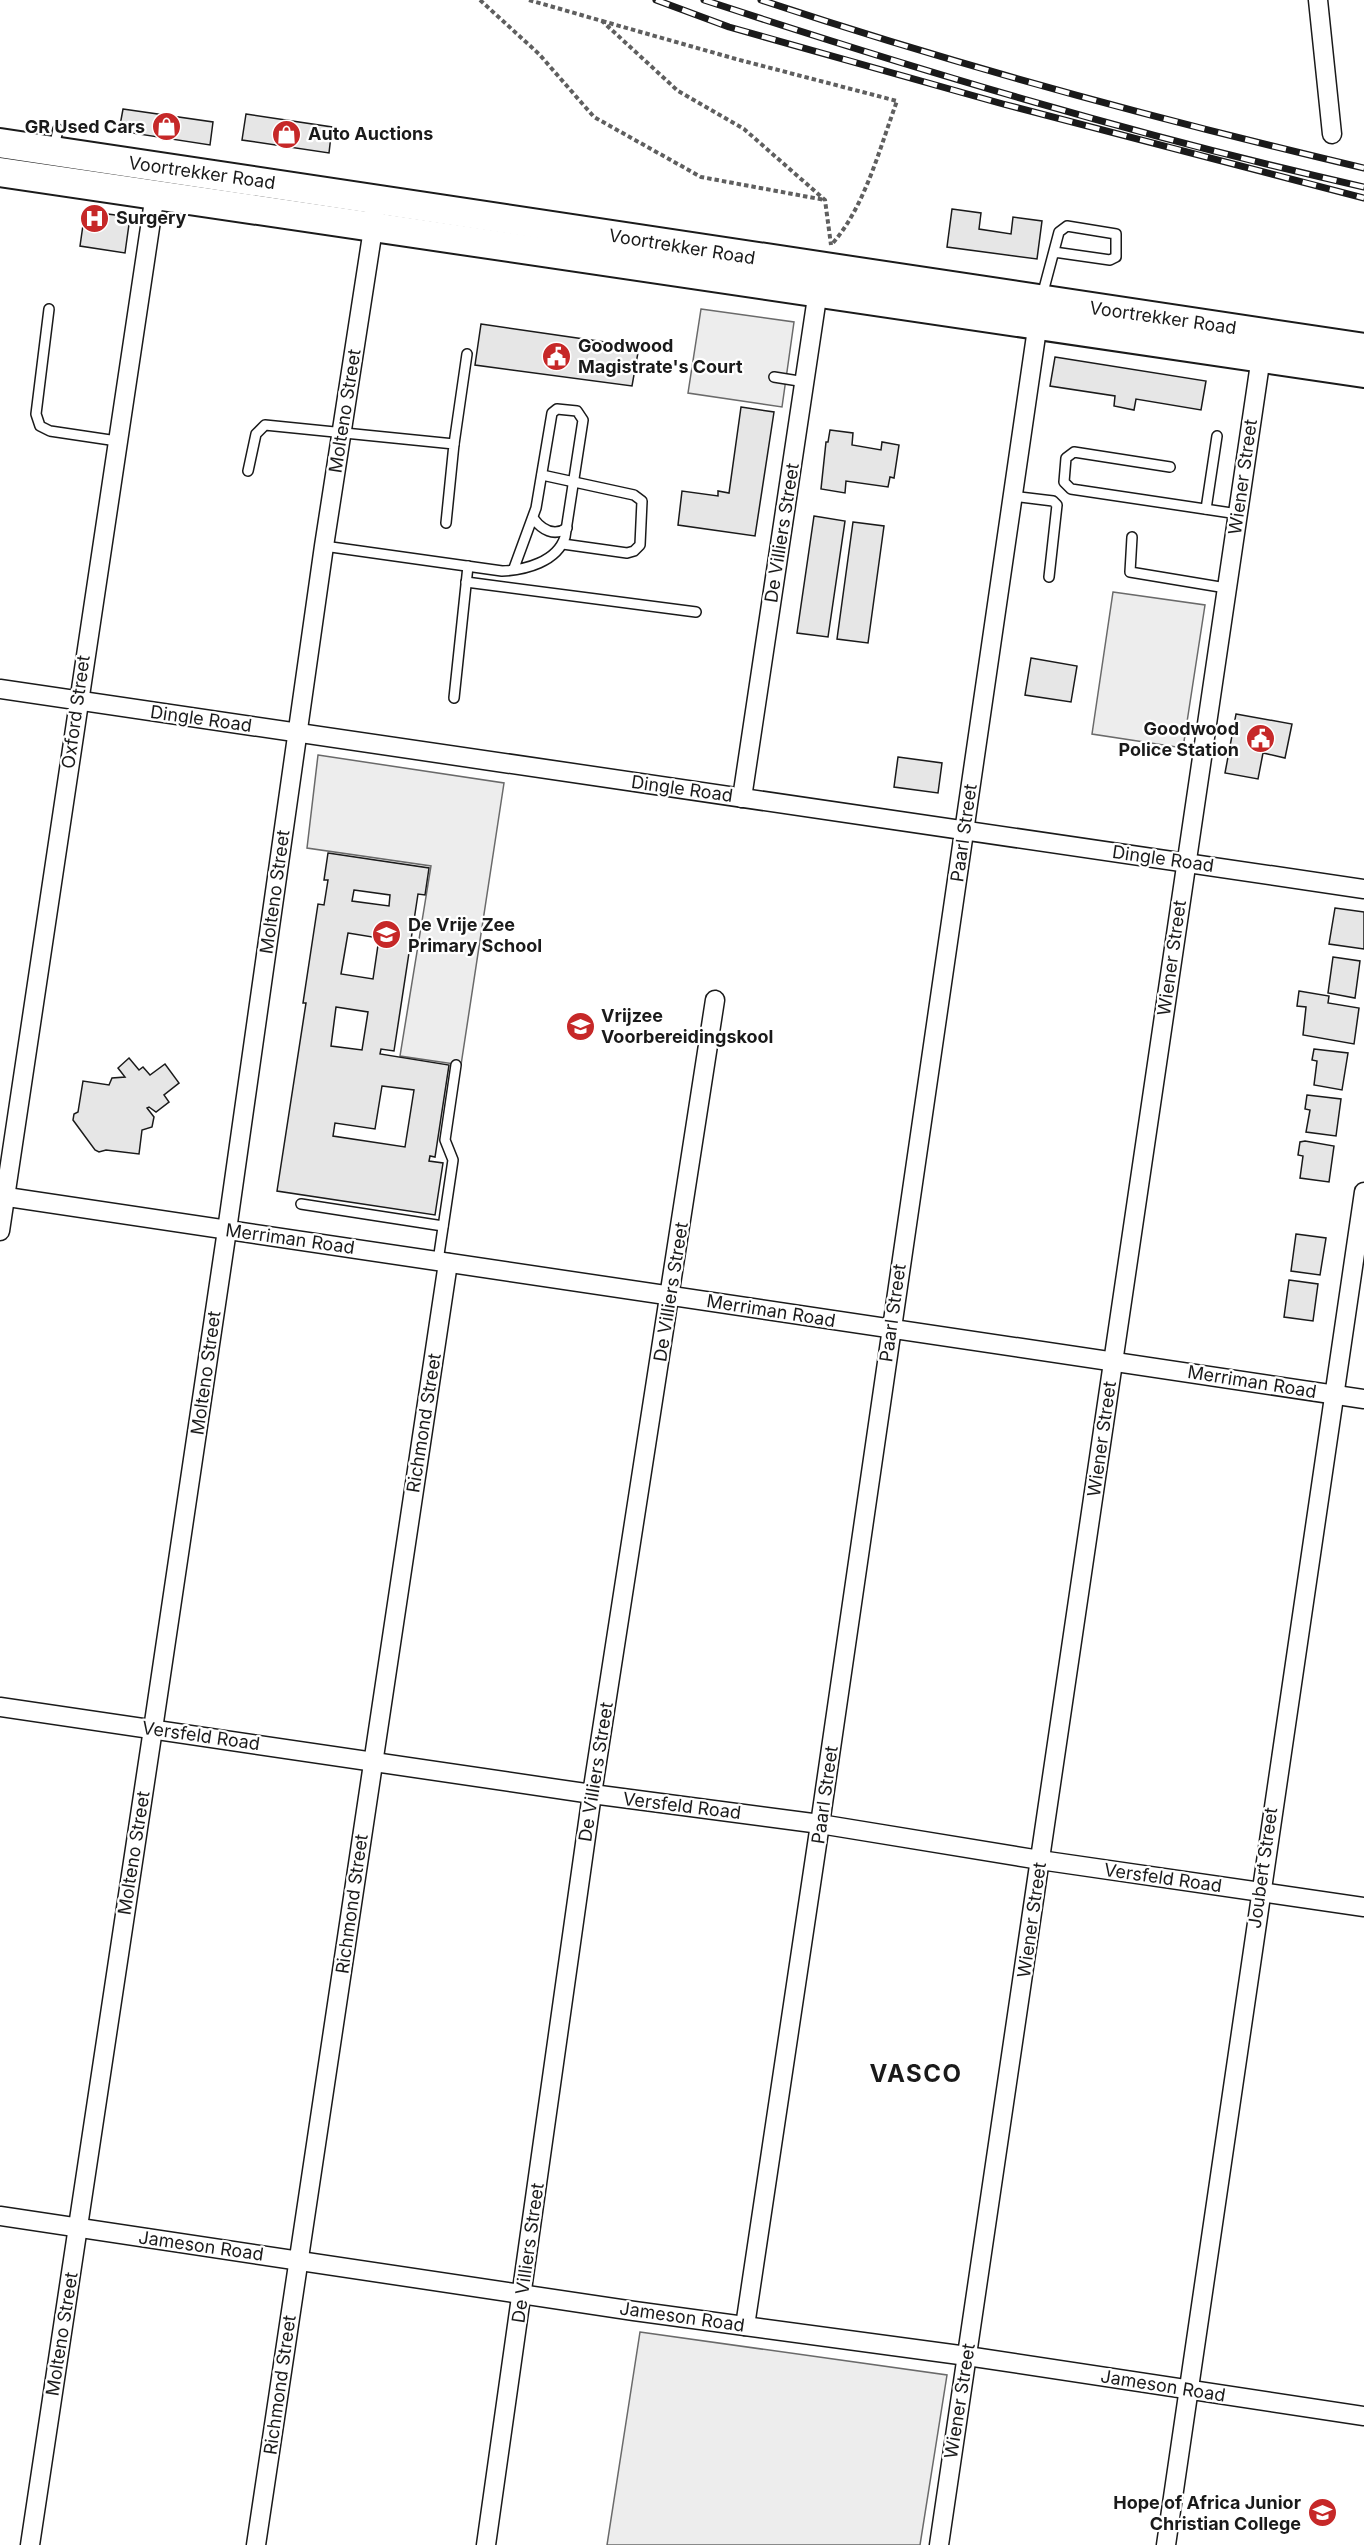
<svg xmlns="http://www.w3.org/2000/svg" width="1364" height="2545" viewBox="0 0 1364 2545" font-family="Inter,sans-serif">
<rect width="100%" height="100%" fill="#fff"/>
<g fill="#ededed" stroke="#6a6a6a" stroke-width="1.5">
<polygon points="701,309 794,322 782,407 688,393"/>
<polygon points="1113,592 1205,605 1183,748 1092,734"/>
<polygon points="318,755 504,783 461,1065 400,1056 431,866 307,848"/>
<polygon points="640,2332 947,2375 920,2545 607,2545"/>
</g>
<g fill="#e6e6e6" stroke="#1a1a1a" stroke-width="1.5" fill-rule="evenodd">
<polygon points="123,109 213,122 210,145 119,131"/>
<polygon points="246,114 332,127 329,153 242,140"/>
<polygon points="952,209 981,213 979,229 1011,234 1013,217 1042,221 1037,259 947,247"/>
<polygon points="85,211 130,217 125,253 80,246"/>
<polygon points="481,324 639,347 632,386 475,365"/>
<polygon points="1055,357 1206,381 1201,410 1136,399 1134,410 1114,406 1115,396 1050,386"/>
<polygon points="741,407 774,412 755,536 678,525 682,491 718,496 718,491 729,493"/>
<polygon points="830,430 853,433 852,445 881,450 882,442 899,445 894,478 890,477 888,487 846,481 845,493 821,489 826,442 828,442"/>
<polygon points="814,516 845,521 828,637 797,633"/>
<polygon points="853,522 884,526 868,643 837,639"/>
<polygon points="1031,658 1077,666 1071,702 1025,695"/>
<polygon points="1236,714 1292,724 1285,758 1263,753 1258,779 1225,773"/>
<polygon points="898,757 942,763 938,793 894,787"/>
<path d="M328 853 429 868 425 895 418 894 394 1051 381 1049 380 1054 449 1065 435 1157 430 1156 429 1161 443 1163 435 1215 277 1191 306 1003H303L318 904 324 905 328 880H324ZM354 890 390 895 389 906 352 901ZM348 933 379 938 373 979 341 974ZM336 1007 368 1012 362 1050 331 1046ZM382 1086 414 1090 405 1147 333 1136 335 1123 375 1129Z"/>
<polygon points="1335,908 1364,912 1364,949 1329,944"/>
<polygon points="1333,957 1360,961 1355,998 1328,993"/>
<polygon points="1299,991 1329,996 1328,1003 1359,1008 1354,1044 1303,1035 1306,1007 1297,1006"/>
<polygon points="1314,1049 1348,1053 1342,1090 1314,1085 1317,1061 1312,1060"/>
<polygon points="129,1058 139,1070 143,1067 150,1075 165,1064 179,1083 164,1095 169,1102 156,1112 149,1107 147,1108 154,1117 152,1127 142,1130 139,1154 106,1150 99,1152 95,1150 73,1120 74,1114 78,1112 83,1081 109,1085 112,1078 125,1077 118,1068"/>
<polygon points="1307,1095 1341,1099 1336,1136 1306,1132 1310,1110 1305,1109"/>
<polygon points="1305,1141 1334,1146 1329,1182 1300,1178 1303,1156 1298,1155 1300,1142"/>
<polygon points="1296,1234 1326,1238 1320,1275 1291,1271"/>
<polygon points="1289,1280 1318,1284 1313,1321 1284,1317"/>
</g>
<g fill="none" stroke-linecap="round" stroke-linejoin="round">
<defs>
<g id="lane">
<polyline points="54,148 58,129"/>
<polyline points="1042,296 1059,232 1067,226 1116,234 1116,257 1110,260 1054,252"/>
<polyline points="49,309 36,414 40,426 50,431 117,441"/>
<polyline points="774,377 805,382"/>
<polyline points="454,444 467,354"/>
<polyline points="1170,467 1074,452 1066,458 1064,482 1071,489 1238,514"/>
<polyline points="248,471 256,434 265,425 454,444 446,523"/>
<polyline points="542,475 634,495 642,501 640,545 634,551 627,553 563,544"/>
<polyline points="1012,496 1053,501 1057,505 1049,577"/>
<polyline points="1206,509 1217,436"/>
<path d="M533 518C542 530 554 537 567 528"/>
<polyline points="1132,537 1130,572 1226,588"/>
<path d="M324 546 502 571C525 570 557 562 565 537L583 420 577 411 557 409 552 413 536 508 514 568"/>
<polyline points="466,582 696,612"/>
<polyline points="454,698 468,566"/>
<polyline points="301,1204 443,1226"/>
<polyline points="438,1261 453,1160 445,1140 456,1065"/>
</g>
<g id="street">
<polyline points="1318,0 1332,134"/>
<polyline points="0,689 1364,889"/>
<polyline points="742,798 819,284"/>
<polyline points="0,1196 1364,1399"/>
<polyline points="0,1231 155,194"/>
<polyline points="0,1707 592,1794 820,1824 1040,1860 1364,1907"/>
<polyline points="0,2216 634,2311 967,2356 1364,2416"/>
<polyline points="745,2326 820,1824 1039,315"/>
<polyline points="30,2545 153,1729 227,1230 324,546 375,216"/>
<polyline points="256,2545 448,1263"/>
<polyline points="486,2545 592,1794 715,1000"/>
<polyline points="939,2545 1262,350"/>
<polyline points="1166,2545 1364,1192"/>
</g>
<g id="primary">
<polyline points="0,143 1364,348"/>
<polyline points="0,172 1364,373"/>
</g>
</defs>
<use href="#lane" stroke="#1a1a1a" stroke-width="12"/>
<use href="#street" stroke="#1a1a1a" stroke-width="21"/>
<use href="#primary" stroke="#1a1a1a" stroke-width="32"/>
<g stroke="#5f5f5f" stroke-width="4" stroke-dasharray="4.5 3" stroke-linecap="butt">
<polyline points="480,0 539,54 594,117 701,177 825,200"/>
<polyline points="529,0 602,21 678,91 744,129 825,200 831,245"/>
<path d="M602 21 736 59 897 101C880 147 865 207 832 244"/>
</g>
<use href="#lane" stroke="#fff" stroke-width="9"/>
<use href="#street" stroke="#fff" stroke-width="18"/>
<use href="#primary" stroke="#fff" stroke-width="28"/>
<defs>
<g id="rail">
<polyline points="656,0 729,27 1003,104 1364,198"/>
<path d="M704 0C921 71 1141 137 1364 187"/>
<path d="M761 0C959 66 1160 120 1364 168"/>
</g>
</defs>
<use href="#rail" stroke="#1a1a1a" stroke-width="7"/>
<use href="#rail" stroke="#fff" stroke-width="4.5" stroke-dasharray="14" stroke-linecap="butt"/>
</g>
<defs>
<symbol id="shop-disc" viewBox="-11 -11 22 22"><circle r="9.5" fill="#c62828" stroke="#fff"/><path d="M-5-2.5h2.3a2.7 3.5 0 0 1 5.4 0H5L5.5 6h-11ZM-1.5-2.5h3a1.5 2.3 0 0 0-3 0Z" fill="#fff"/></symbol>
<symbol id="hospital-disc" viewBox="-11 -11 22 22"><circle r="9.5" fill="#c62828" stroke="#fff"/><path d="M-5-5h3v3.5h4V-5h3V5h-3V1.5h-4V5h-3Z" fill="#fff"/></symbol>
<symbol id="civic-disc" viewBox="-11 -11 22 22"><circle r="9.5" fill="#c62828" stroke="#fff"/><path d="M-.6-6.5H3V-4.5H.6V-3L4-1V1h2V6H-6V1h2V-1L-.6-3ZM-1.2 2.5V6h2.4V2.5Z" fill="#fff"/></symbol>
<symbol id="school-disc" viewBox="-11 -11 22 22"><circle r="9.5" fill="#c62828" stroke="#fff"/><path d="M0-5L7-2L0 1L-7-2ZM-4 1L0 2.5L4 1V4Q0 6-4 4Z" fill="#fff"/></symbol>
</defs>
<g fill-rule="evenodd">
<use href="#shop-disc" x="150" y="110" width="33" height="33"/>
<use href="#shop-disc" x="270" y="118" width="33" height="33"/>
<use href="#hospital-disc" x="78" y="202" width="33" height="33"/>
<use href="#civic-disc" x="540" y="340" width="33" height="33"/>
<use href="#civic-disc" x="1244" y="722" width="33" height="33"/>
<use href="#school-disc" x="370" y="918" width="33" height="33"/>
<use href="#school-disc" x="564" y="1010" width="33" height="33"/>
<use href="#school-disc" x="1306" y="2496" width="33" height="33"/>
</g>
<g text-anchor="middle" stroke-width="4.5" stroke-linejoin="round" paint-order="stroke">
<g font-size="18" font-weight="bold" fill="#1a1a1a" stroke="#fff" text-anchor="start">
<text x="145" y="133" text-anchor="end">GR Used Cars</text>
<text x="308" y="140">Auto Auctions</text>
<text x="116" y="224">Surgery</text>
<text x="578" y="352">Goodwood<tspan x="578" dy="21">Magistrate's Court</tspan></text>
<text x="1239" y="735" text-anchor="end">Goodwood<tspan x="1239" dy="21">Police Station</tspan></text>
<text x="408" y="931">De Vrije Zee<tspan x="408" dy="21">Primary School</tspan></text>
<text x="601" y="1022">Vrijzee<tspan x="601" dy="21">Voorbereidingskool</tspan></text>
<text x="1301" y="2509" text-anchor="end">Hope of Africa Junior<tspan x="1301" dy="21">Christian College</tspan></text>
</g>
<g font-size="18" fill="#1a1a1a" stroke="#fff">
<text transform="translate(202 173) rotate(8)" y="6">Voortrekker Road</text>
<text transform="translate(682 247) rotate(9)" y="6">Voortrekker Road</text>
<text transform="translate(1163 318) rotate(8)" y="6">Voortrekker Road</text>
<text transform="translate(345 411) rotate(-81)" y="6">Molteno Street</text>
<text transform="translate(1243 477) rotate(-82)" y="6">Wiener Street</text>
<text transform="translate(782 533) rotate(-81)" y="6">De Villiers Street</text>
<text transform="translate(76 712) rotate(-82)" y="6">Oxford Street</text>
<text transform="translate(201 719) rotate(8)" y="6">Dingle Road</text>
<text transform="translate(682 789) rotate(8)" y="6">Dingle Road</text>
<text transform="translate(964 833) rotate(-82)" y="6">Paarl Street</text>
<text transform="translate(1163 859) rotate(8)" y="6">Dingle Road</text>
<text transform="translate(275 892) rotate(-82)" y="6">Molteno Street</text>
<text transform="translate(1172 958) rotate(-82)" y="6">Wiener Street</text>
<text transform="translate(290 1239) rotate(8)" y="6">Merriman Road</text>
<text transform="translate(671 1292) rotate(-81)" y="6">De Villiers Street</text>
<text transform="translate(771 1311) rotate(9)" y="6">Merriman Road</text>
<text transform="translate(893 1313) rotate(-82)" y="6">Paarl Street</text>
<text transform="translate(206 1373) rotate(-82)" y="6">Molteno Street</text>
<text transform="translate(1252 1382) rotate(9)" y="6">Merriman Road</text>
<text transform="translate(424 1423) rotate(-81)" y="6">Richmond Street</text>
<text transform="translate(1102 1439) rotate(-82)" y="6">Wiener Street</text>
<text transform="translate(201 1736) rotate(8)" y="6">Versfeld Road</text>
<text transform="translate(596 1772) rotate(-81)" y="6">De Villiers Street</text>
<text transform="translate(825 1795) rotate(-82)" y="6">Paarl Street</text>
<text transform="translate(682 1806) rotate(7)" y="6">Versfeld Road</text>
<text transform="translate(134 1853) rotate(-81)" y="6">Molteno Street</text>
<text transform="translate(1263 1868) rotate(-82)" y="6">Joubert Street</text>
<text transform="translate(1163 1878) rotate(8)" y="6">Versfeld Road</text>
<text transform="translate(352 1904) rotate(-82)" y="6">Richmond Street</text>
<text transform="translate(1032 1920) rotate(-82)" y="6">Wiener Street</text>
<text transform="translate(201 2246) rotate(8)" y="6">Jameson Road</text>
<text transform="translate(528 2253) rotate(-82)" y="6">De Villiers Street</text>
<text transform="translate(682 2317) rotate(8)" y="6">Jameson Road</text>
<text transform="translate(62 2334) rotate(-81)" y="6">Molteno Street</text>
<text transform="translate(280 2385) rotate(-82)" y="6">Richmond Street</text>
<text transform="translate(1163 2386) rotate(9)" y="6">Jameson Road</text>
<text transform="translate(960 2401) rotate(-81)" y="6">Wiener Street</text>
</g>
<g font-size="24" font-weight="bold" letter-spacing="1.5" fill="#1a1a1a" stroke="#fff">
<text x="916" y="2082">VASCO</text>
</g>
</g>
</svg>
